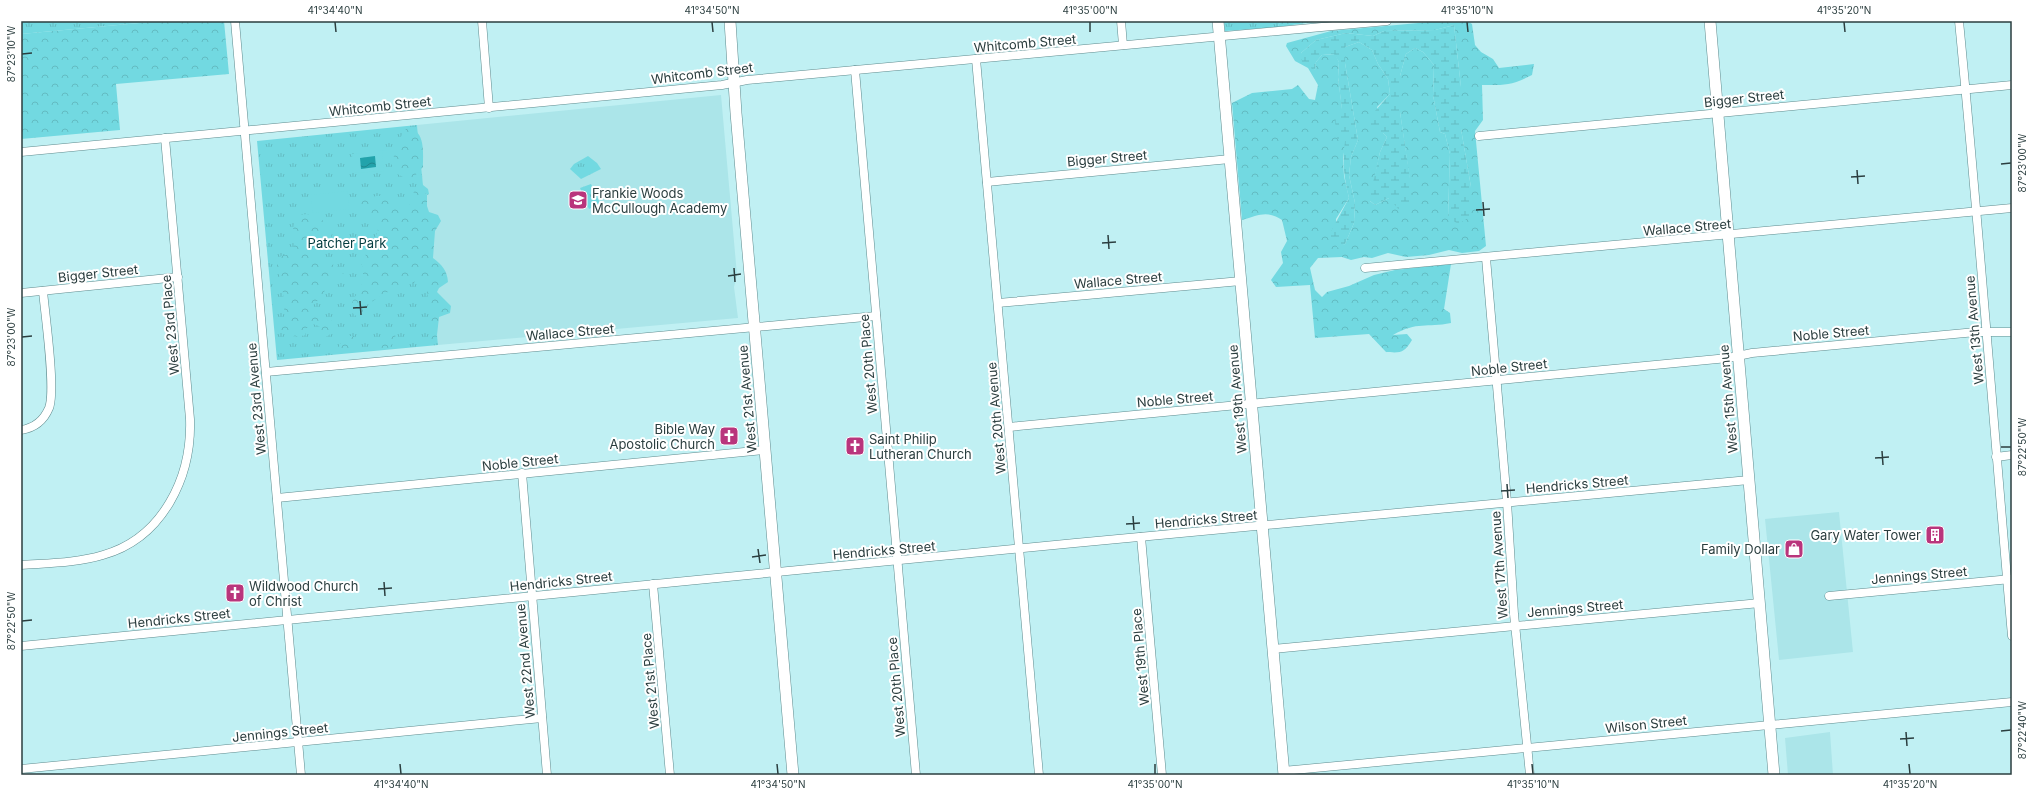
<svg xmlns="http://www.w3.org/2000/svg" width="2033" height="796" viewBox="0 0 2033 796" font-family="Inter,sans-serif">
<defs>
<pattern id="grass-tufts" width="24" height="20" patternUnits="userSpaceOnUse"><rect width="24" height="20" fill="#72d9e1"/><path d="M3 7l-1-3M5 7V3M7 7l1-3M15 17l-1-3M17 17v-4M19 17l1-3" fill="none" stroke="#63bbc2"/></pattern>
<pattern id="forest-crowns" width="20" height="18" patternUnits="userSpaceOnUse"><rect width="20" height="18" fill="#72d9e1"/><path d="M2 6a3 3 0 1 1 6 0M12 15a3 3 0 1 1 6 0" fill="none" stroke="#63bbc2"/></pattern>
<pattern id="wetland-marsh" width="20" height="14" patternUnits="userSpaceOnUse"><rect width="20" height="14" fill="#72d9e1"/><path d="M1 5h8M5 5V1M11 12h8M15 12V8" fill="none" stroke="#63bbc2"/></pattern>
<pattern id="water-waves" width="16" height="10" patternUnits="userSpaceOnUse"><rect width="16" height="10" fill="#22a3ab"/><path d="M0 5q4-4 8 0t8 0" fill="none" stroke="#1e868d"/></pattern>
</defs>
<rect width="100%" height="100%" fill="#c0f0f3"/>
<g fill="#abe5e9">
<polygon points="721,95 737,275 734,287 738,318 438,345 417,125"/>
<polygon points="1839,512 1853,652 1779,660 1765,519"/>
<polygon points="1830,732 1833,775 1788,775 1785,738"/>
</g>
<g fill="url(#grass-tufts)">
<polygon points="21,21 161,21 21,34"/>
<polygon points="1224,21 1280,21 1278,27 1225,31"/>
<polygon points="417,125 423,185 428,189 429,194 427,195 424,193 438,345 277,360 257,141"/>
<polygon points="588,156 597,163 601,169 581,179 570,169 574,164"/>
<polygon points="591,184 600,203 589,209 580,188"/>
</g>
<g fill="url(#forest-crowns)" fill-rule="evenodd">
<polygon points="161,21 224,21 229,74 116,84 120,130 21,139 21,34"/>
<polygon points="1280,21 1320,21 1278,27"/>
<path d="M1440 21H1467L1472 24 1475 45 1481 52 1493 59 1499 68 1534 64 1532 75C1510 86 1504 85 1482 85L1483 120 1475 131 1486 246 1479 251 1462 253 1449 250 1429 255 1406 257 1388 253 1372 258 1364 257 1351 260 1342 257 1318 258 1310 268 1315 290 1322 297 1327 292 1349 286 1374 275 1395 270 1451 264 1444 309 1450 313 1451 323C1426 328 1418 321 1393 335L1407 334 1412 340C1404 353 1401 353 1386 352L1369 334 1315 338 1310 285 1276 287 1271 280 1283 263 1281 252 1287 241 1282 220C1267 210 1259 215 1242 220L1232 103 1252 93 1292 89 1298 85 1309 99 1315 100 1318 85 1308 68 1295 61 1286 46 1287 43 1331 31ZM1454 25 1461 87V129L1471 187 1448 217 1450 154 1445 134 1440 132 1433 95 1434 65 1423 52 1415 48 1406 54 1400 76V112L1410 181 1389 198 1375 205 1370 201 1380 152 1387 137 1383 133 1377 107 1390 94 1388 79 1378 64 1372 50 1359 42 1345 47V63L1358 140 1351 157 1349 175 1355 203 1354 223 1345 244 1337 247 1336 219 1349 198 1344 176 1343 158 1346 141 1338 77 1339 62 1335 54 1322 55 1316 62 1315 70 1301 53 1316 40 1346 33 1373 36 1384 31 1435 30Z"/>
<path d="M406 129C426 127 423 154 423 167L411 180C400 176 394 174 391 163 397 152 398 138 406 129Z"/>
<path d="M415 189H421L427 195V206L429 212 438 215 441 221 435 231 433 258C442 265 447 270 448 282L439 288 437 292 451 306 450 313 439 317 436 344 431 345 429 342 431 319 425 278 418 277 414 283 401 284 363 307V314L356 316 349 310C356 290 368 285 361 262L366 257 363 241 367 238 374 240C386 219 369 214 356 202V196L362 195 370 199C382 190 391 202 400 210L408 208Z"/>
<path d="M307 214 324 221 332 233C330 244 320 250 319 261L323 265 327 262 343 269 344 273C334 279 325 281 324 295L313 305V311L325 316 336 324C334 332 327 338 320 339L318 337 321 331 319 326 313 324 307 328 305 335C295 338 289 336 280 331L281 321 285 320 283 293 277 266V259L283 255H289L294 250C294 236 290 226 299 215Z"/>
<polygon points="392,329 396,331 395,339 390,347 385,349 377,346 376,341"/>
<polygon points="348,336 354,336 355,339 351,350 344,353 337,352 340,344"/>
</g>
<path fill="url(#wetland-marsh)" d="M1454 25 1461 87V129L1471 187 1470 217 1458 224 1448 217 1450 154 1445 134 1440 132 1433 95 1434 65 1423 52 1415 48 1406 54 1400 76V112L1413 198 1410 209 1399 210 1389 198 1375 205 1369 200 1380 152 1387 137 1383 133 1370 134 1367 120 1390 94 1388 79 1378 64 1372 50 1359 42 1345 47V63L1358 140 1351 157 1349 175 1355 203 1354 223 1345 244 1338 248 1329 235 1349 198C1344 178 1342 162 1345 141L1337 139 1335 121 1342 110 1338 77 1339 62 1334 54 1322 55 1316 62 1315 70 1302 62 1301 53 1316 40 1346 33 1373 36 1384 31 1435 30Z"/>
<g fill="#72d9e1">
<polygon points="387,150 387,152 382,153 384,171 353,173 352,154"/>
<polygon points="347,191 349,209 313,213 311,195"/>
</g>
<polygon fill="url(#water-waves)" points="375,156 376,167 361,169 360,158"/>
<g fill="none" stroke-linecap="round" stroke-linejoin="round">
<defs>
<g id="street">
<polyline points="235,21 301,775"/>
<polyline points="482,21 489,108"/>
<polyline points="1121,21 1123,45"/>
<path d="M1959 21C1979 226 1994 431 2012 636"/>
<polyline points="976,59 1039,775"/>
<polyline points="855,70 916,775"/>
<polyline points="1479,136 2012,85"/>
<polyline points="21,152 722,85 747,80 1387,21"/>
<polyline points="987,182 1230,159"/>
<polyline points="1486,258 1507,502 1514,614 1530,775"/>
<polyline points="1365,268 2012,208"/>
<polyline points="21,293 178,277"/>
<polyline points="998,303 1241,281"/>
<polyline points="266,372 876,316"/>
<polyline points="1009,427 1728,358 1752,353 1976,332 2012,332"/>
<path d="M21 430C34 428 44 420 49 408 56 390 45 314 43 291"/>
<polyline points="1996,457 2012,455"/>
<polyline points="522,473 547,775"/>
<polyline points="277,498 765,450"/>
<polyline points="1141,537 1162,775"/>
<path d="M21 565C48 563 77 563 103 555 163 538 192 477 190 419L165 138"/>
<polyline points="653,584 670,775"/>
<polyline points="1829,596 2011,579"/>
<polyline points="21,646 1075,543 1749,480"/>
<polyline points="1273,649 1760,603"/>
<polyline points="21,769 542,718"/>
<polyline points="1283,771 2012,702"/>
</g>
<g id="secondary">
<polyline points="730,21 736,113 793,775"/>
<polyline points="1218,21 1284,775"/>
<polyline points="1710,21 1774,775"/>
</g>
</defs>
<use href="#street" stroke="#5e8b8e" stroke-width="9"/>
<use href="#secondary" stroke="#5e8b8e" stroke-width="12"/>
<use href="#street" stroke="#fff" stroke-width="8"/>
<use href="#secondary" stroke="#fff" stroke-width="11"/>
</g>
<path fill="none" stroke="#2b3e3f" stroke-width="1.5" d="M335 22 336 32M712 22 713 32M1090 22V32M1467 22 1468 32M1844 22 1845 32M22 54 32 53M2001 164 2011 163M1857 170 1858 184M1851 177 1865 176M1483 202 1484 216M1476 210 1490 209M1108 235 1109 249M1102 243 1116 242M734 268 735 282M728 276 741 274M360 301 361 315M353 308 367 307M22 337 32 336M2001 447H2011M1882 451 1883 465M1875 458 1889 457M1507 484 1508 498M1501 491 1515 490M1133 516 1134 530M1126 524 1140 523M758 549 760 563M752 557 766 555M384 582 385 596M378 589 392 588M22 621 32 620M2001 731 2011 730M1906 732 1907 746M1900 739 1914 738M400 764 401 774M777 764 778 774M1155 764V774M1532 764 1533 774M1909 764 1910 774"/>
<defs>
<symbol id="school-square" viewBox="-11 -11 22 22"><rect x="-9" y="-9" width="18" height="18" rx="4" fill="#b9357c" stroke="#fff"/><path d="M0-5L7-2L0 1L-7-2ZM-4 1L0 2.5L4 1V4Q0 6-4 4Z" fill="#fff"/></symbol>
<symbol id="church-square" viewBox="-11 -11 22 22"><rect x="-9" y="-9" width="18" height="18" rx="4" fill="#b9357c" stroke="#fff"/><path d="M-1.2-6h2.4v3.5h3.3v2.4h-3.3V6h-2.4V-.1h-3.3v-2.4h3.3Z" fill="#fff"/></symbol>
<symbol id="building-square" viewBox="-11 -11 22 22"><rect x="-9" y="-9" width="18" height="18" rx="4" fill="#b9357c" stroke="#fff"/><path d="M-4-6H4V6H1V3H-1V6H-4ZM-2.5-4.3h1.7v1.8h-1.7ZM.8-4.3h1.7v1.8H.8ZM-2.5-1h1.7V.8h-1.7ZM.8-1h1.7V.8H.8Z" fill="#fff"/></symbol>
<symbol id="shop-square" viewBox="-11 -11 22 22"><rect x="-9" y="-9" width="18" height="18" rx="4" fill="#b9357c" stroke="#fff"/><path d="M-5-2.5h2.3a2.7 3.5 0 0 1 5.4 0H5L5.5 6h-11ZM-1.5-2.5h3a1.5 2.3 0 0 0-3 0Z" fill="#fff"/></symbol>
</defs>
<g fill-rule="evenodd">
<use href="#school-square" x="567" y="189" width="22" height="22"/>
<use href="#church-square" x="718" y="425" width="22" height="22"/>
<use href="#church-square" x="844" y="435" width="22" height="22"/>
<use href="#building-square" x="1924" y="524" width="22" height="22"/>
<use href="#shop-square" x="1783" y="538" width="22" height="22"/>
<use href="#church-square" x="224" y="582" width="22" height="22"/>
</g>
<g text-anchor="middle" stroke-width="4" stroke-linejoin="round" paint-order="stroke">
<g font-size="13" fill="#2b3e3f" stroke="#fff">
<text transform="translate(1025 43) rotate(-5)" y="5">Whitcomb Street</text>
<text transform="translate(702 73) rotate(-7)" y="5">Whitcomb Street</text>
<text transform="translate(1744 98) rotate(-6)" y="5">Bigger Street</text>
<text transform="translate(380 106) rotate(-6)" y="5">Whitcomb Street</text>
<text transform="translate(1107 158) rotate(-5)" y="5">Bigger Street</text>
<text transform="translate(1687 227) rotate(-5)" y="5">Wallace Street</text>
<text transform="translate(98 273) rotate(-6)" y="5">Bigger Street</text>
<text transform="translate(1118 280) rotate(-5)" y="5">Wallace Street</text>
<text transform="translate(170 325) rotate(-95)" y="5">West 23rd Place</text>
<text transform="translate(1974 330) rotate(-95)" y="5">West 13th Avenue</text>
<text transform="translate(570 332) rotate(-5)" y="5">Wallace Street</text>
<text transform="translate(1831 333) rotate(-5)" y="5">Noble Street</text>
<text transform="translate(868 364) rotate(-95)" y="5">West 20th Place</text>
<text transform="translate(1509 367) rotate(-6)" y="5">Noble Street</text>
<text transform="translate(256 399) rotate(-95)" y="5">West 23rd Avenue</text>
<text transform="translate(747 399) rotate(-95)" y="5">West 21st Avenue</text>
<text transform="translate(1175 399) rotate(-5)" y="5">Noble Street</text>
<text transform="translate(1237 399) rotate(-95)" y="5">West 19th Avenue</text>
<text transform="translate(1728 399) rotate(-95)" y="5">West 15th Avenue</text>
<text transform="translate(996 418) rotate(-95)" y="5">West 20th Avenue</text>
<text transform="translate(520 462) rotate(-6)" y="5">Noble Street</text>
<text transform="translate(1577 484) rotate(-5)" y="5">Hendricks Street</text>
<text transform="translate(1206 519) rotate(-5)" y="5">Hendricks Street</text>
<text transform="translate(884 550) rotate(-5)" y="5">Hendricks Street</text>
<text transform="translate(1499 565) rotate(-94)" y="5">West 17th Avenue</text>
<text transform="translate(1919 575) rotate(-5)" y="5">Jennings Street</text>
<text transform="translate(561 581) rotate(-6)" y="5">Hendricks Street</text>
<text transform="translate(1575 608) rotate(-5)" y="5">Jennings Street</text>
<text transform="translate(179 618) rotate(-6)" y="5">Hendricks Street</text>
<text transform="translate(1140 657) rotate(-95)" y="5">West 19th Place</text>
<text transform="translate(525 661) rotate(-95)" y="5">West 22nd Avenue</text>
<text transform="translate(650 681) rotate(-95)" y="5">West 21st Place</text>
<text transform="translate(896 687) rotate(-95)" y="5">West 20th Place</text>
<text transform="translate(1646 724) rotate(-6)" y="5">Wilson Street</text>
<text transform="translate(280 732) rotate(-6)" y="5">Jennings Street</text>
</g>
<g font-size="13" fill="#2b3e3f" stroke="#fff" text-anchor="start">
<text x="592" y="198">Frankie Woods<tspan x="592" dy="15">McCullough Academy</tspan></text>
<text x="715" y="434" text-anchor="end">Bible Way<tspan x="715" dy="15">Apostolic Church</tspan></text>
<text x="869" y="444">Saint Philip<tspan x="869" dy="15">Lutheran Church</tspan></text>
<text x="1921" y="540" text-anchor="end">Gary Water Tower</text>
<text x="1780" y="554" text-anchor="end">Family Dollar</text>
<text x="249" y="591">Wildwood Church<tspan x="249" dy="15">of Christ</tspan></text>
</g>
<g font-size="13" fill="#033c40" stroke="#fff">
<text x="347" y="248">Patcher Park</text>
</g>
</g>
<rect width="2033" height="796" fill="none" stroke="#ffffff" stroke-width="44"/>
<rect x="22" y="22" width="1989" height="752" fill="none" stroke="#2b3e3f" stroke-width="1.5"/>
<g font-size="10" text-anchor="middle" fill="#2b3e3f">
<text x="335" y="14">41°34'40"N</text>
<text x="712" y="14">41°34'50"N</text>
<text x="1090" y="14">41°35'00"N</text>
<text x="1467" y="14">41°35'10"N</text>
<text x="1844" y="14">41°35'20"N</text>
<text transform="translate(11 54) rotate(-90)" y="4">87°23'10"W</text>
<text transform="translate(2022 163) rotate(-90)" y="4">87°23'00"W</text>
<text transform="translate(11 337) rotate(-90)" y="4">87°23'00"W</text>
<text transform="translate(2022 447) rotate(-90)" y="4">87°22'50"W</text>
<text transform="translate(11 621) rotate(-90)" y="4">87°22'50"W</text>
<text transform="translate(2022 730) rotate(-90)" y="4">87°22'40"W</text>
<text x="401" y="788">41°34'40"N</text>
<text x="778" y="788">41°34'50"N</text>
<text x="1155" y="788">41°35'00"N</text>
<text x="1533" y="788">41°35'10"N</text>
<text x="1910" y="788">41°35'20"N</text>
</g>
</svg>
